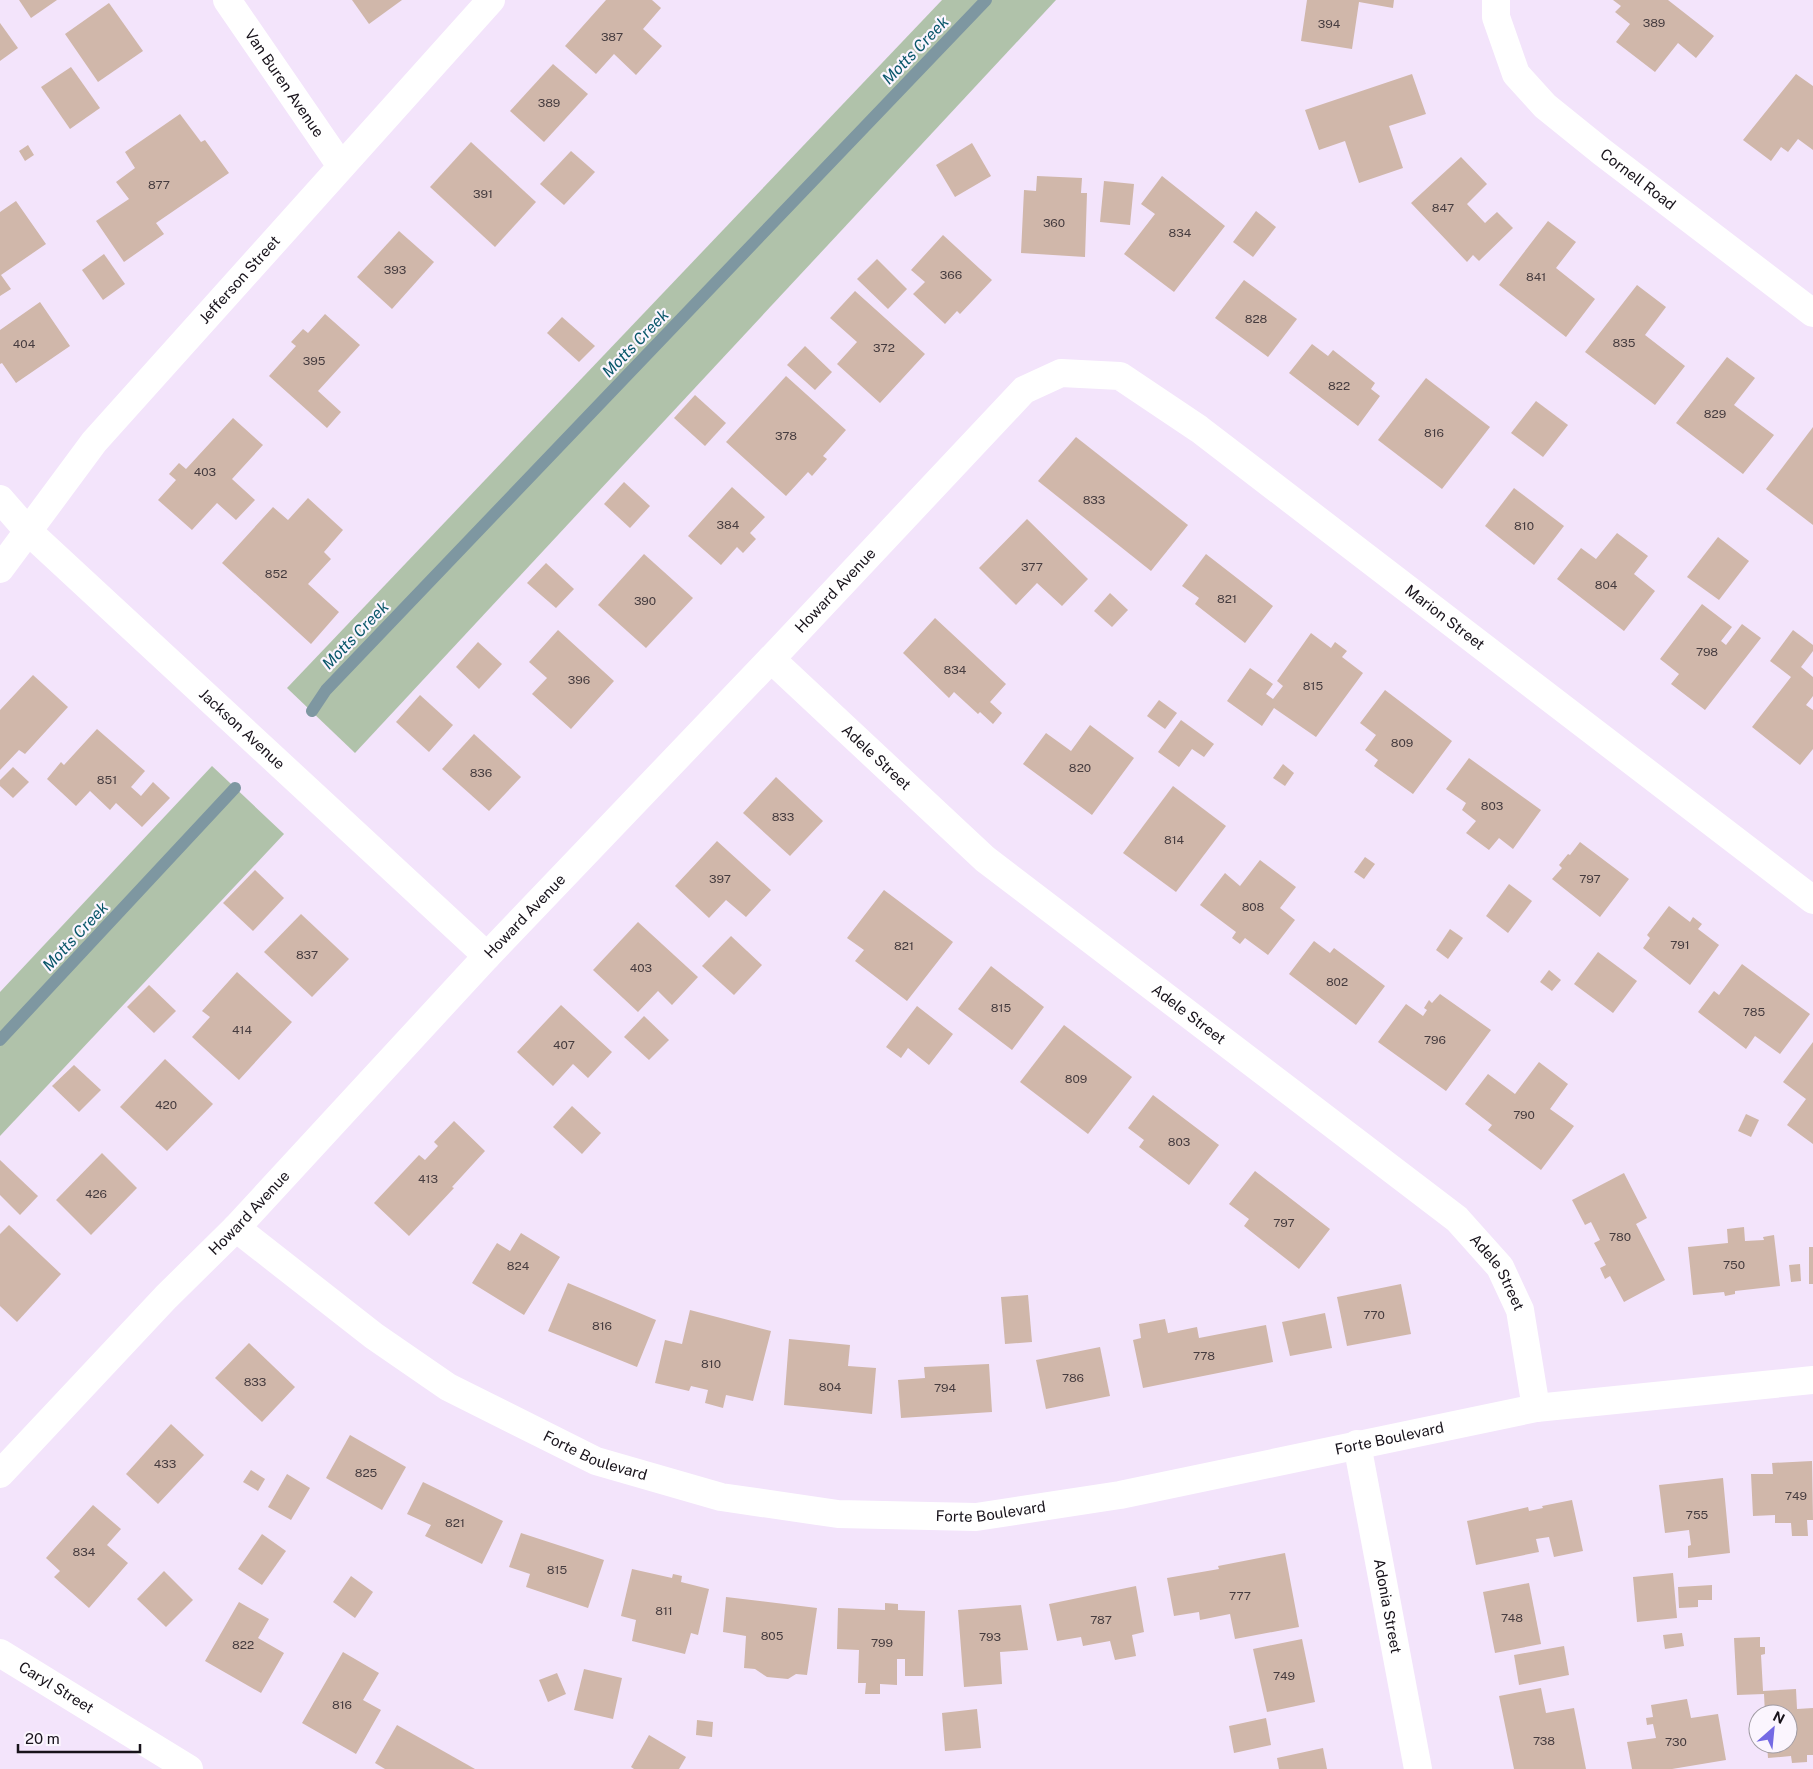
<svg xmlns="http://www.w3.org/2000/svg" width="1813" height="1769" viewBox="0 0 1813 1769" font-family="'Public Sans',sans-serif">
<rect width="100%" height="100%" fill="#f3e4fb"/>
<g fill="#b0c2aa">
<polygon points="942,0 1056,0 355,753 287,688"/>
<polygon points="212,766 284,834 0,1136 0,992"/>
</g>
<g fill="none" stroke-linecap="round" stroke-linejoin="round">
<g stroke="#7e97a1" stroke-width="12">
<polyline points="312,711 326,690 986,0"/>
<polyline points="0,1040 235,788"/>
</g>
</g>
<g fill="#d0b7aa">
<polygon points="19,0 57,0 31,18"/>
<polygon points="352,0 402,0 369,24"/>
<polygon points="606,0 652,0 661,8 643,29 662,46 636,75 614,54 596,74 565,46"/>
<polygon points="1307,0 1394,0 1393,8 1359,2 1352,49 1301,41"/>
<polygon points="1613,0 1668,0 1714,36 1696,58 1678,43 1655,72 1616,42 1630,24 1615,12 1621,6"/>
<polygon points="109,3 143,51 98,82 65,34"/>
<polygon points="0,23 18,48 0,61"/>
<polygon points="553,64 588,94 544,142 510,111"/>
<polygon points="71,67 100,108 70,129 41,87"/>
<polygon points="1412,74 1426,114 1389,126 1403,168 1359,183 1345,141 1319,150 1305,110"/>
<polygon points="1796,74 1813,86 1813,150 1798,139 1788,152 1781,147 1771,161 1743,140"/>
<polygon points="180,114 201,142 205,140 229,173 156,223 164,234 124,262 96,221 129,199 116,182 135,168 125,152"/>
<polygon points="471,142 536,202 495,247 430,187"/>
<polygon points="972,143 991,176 955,197 936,165"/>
<polygon points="28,145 34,155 25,161 19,151"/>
<polygon points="571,151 595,172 564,205 540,184"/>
<polygon points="1461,157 1487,184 1467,204 1485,223 1497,212 1513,228 1479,261 1473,255 1467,262 1411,203"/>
<polygon points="1037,176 1082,178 1081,193 1087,193 1085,257 1021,253 1024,190 1036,191"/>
<polygon points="1162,176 1225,226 1174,292 1124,254 1155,214 1141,204"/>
<polygon points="1104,181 1134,184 1130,225 1100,222"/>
<polygon points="16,201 46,244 1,275 11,289 0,296 0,212"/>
<polygon points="1256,211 1276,227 1253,257 1233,242"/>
<polygon points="1548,221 1576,242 1556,268 1595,299 1566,337 1499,285"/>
<polygon points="399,231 434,262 392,309 357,277"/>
<polygon points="943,235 992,280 960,314 957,311 945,324 913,294 925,282 911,270"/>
<polygon points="104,254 125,284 103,300 82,270"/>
<polygon points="877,259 907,289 888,309 857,279"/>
<polygon points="1244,280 1297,319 1268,357 1215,318"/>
<polygon points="1637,285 1666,307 1645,335 1685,366 1655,405 1585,352"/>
<polygon points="855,291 925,354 880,403 837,364 857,342 830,318"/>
<polygon points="40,302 70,346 16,383 2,363 0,364 0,330"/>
<polygon points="325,314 360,345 318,391 341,412 327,428 269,376 296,346 291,342 303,329 308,333"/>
<polygon points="562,317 595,346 579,362 547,333"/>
<polygon points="1312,344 1328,356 1333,350 1375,383 1371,389 1380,396 1358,426 1289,373"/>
<polygon points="805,346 832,372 815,390 787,365"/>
<polygon points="1727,357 1755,378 1734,405 1774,435 1743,474 1676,423"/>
<polygon points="786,376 846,430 823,456 827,459 812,476 808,472 786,496 726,442"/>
<polygon points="1426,378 1490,427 1442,489 1378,440"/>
<polygon points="695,395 726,423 705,446 674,418"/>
<polygon points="1536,401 1568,425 1543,457 1511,433"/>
<polygon points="233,418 263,445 232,479 255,500 236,520 217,503 192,530 158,500 176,480 169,474 179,463 186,469"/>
<polygon points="1813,427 1813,525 1766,489"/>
<polygon points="1076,437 1188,525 1151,571 1038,481"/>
<polygon points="624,482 650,506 630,528 604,504"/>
<polygon points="732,487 765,517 750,533 756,539 743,553 737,547 721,565 688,536"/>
<polygon points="1514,488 1564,526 1534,565 1485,526"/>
<polygon points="308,498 343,530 324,552 331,559 308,584 339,612 311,644 222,563 273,507 288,520"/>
<polygon points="1027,519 1088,579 1062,606 1037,583 1016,605 979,568"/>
<polygon points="1617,533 1648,556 1634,574 1655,591 1624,631 1557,579 1581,548 1596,559"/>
<polygon points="1718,537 1749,561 1719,600 1687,577"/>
<polygon points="644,554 693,598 646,648 598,605"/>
<polygon points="1206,554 1273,606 1245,643 1195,604 1199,598 1182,586"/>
<polygon points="546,563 574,589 556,608 527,583"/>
<polygon points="1110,593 1128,610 1112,627 1094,611"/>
<polygon points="1702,604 1732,627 1721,641 1726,645 1742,624 1761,638 1705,710 1671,684 1679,674 1660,659"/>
<polygon points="935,618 1006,684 990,702 1002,713 993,724 980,712 978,714 954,692 949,698 903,653"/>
<polygon points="558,630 614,681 571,729 532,694 547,678 529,662"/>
<polygon points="1793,630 1813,645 1813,651 1801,667 1813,677 1813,696 1806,705 1813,710 1813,749 1800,765 1752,727 1791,677 1770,661"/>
<polygon points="1311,633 1331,648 1335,642 1347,651 1342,657 1363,673 1316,737 1274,708 1262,726 1227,701 1250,668 1273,684 1266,694 1273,699 1283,686 1277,681"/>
<polygon points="478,642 502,664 479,689 456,667"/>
<polygon points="33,675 68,707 25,754 19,750 0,770 0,710"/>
<polygon points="1385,690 1452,741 1413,794 1374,766 1378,760 1365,750 1376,735 1360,723"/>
<polygon points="420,695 453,725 429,752 396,722"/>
<polygon points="1159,700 1177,713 1165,729 1147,716"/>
<polygon points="1181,720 1214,744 1204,757 1192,749 1179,767 1158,752"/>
<polygon points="1090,725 1134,758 1092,815 1023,764 1046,733 1071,751"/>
<polygon points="97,729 145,771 131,787 141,796 153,782 170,798 142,827 116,803 110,810 90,791 76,806 47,779 61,762 64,765"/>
<polygon points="474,734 521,777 489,811 442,769"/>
<polygon points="1469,758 1541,810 1513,849 1499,838 1489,850 1466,833 1476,821 1462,810 1466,803 1446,789"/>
<polygon points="1283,764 1294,773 1285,786 1273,778"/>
<polygon points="13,767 29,782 13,798 0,786 0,780"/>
<polygon points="776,777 823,821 790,856 743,813"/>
<polygon points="1173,786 1226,826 1176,892 1123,853"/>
<polygon points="717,841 771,890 746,917 726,900 709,918 675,886"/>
<polygon points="1580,842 1629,879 1600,917 1552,879 1562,868 1559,865 1568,854 1570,855"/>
<polygon points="1365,857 1375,864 1364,879 1354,872"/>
<polygon points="1260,860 1296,887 1280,908 1295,920 1268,955 1245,938 1240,944 1232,938 1236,932 1200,905 1225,873 1240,886"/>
<polygon points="255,870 284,898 253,931 223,903"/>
<polygon points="1509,884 1532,901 1508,933 1486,916"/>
<polygon points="884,890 953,942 907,1001 855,961 864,950 847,938"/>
<polygon points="1669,906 1690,922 1693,917 1702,924 1698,929 1719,945 1690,985 1643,948 1650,938 1647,935"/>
<polygon points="301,914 349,959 312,997 264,952"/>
<polygon points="638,922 698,977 672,1005 658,991 638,1012 593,970"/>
<polygon points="1450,929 1463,938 1448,959 1436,950"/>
<polygon points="731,936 762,965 734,995 702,966"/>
<polygon points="1314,941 1330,953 1334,948 1385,986 1356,1025 1289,974"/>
<polygon points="1598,952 1637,981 1613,1013 1574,984"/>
<polygon points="1742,964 1810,1014 1780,1054 1755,1036 1746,1049 1698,1012 1714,991 1719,995"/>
<polygon points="991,966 1044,1007 1012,1050 958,1009"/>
<polygon points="1549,970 1561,980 1552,991 1540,982"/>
<polygon points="237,972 292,1022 239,1080 192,1037 210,1017 202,1011"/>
<polygon points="149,985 176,1011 154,1033 127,1007"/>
<polygon points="1440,994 1491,1030 1446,1091 1378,1042 1406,1004 1423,1016 1427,1010 1424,1008 1429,1000 1432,1003"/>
<polygon points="561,1005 612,1052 588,1078 573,1064 553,1086 517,1052"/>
<polygon points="917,1006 953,1034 929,1065 908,1048 901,1058 886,1047"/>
<polygon points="644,1016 669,1040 649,1060 624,1037"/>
<polygon points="1064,1025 1132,1077 1088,1134 1020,1082"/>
<polygon points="1813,1042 1813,1144 1787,1125 1806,1099 1783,1082"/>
<polygon points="165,1059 213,1104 167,1151 120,1107"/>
<polygon points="1539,1062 1568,1084 1550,1109 1574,1126 1541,1170 1488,1130 1492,1125 1465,1104 1488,1074 1515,1094"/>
<polygon points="74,1065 101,1090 79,1112 52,1086"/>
<polygon points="1153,1095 1219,1145 1189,1185 1139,1147 1144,1140 1128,1128"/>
<polygon points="572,1106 601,1133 582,1154 553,1127"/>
<polygon points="1746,1114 1759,1120 1751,1137 1738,1131"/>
<polygon points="454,1121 485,1151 452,1187 454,1188 409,1236 374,1203 419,1155 425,1160 438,1146 434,1142"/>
<polygon points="102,1153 137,1188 91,1235 56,1200"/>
<polygon points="0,1160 38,1196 20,1215 0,1195"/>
<polygon points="1255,1171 1330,1229 1299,1269 1244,1226 1249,1219 1229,1204"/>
<polygon points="1624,1173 1647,1218 1636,1224 1665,1280 1624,1302 1610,1276 1605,1279 1600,1268 1606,1265 1594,1243 1600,1240 1591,1222 1585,1225 1572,1200"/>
<polygon points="9,1225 61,1274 17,1322 0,1306 0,1234"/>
<polygon points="1744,1227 1745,1241 1764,1240 1763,1237 1774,1235 1780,1286 1735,1291 1735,1294 1725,1296 1724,1292 1693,1295 1688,1247 1728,1243 1727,1229"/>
<polygon points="521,1233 560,1257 524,1315 472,1283 497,1243 510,1251"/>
<rect x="1809" y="1247" width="4" height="37"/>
<polygon points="1800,1264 1801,1281 1791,1282 1789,1265"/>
<polygon points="568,1283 656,1320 637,1367 548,1331"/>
<polygon points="1401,1284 1411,1334 1347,1346 1337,1297"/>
<polygon points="1028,1295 1032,1342 1005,1344 1001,1297"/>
<polygon points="690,1310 771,1331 753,1401 726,1395 723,1408 705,1403 708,1390 691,1386 689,1391 655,1383 665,1340 682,1344"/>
<polygon points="1325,1313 1332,1348 1290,1356 1282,1322"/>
<polygon points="1165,1319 1168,1333 1197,1327 1199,1338 1266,1325 1273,1362 1143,1388 1133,1340 1141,1338 1139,1324"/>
<polygon points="789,1339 850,1345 848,1366 876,1368 872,1414 784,1405"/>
<polygon points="249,1343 295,1387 262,1422 215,1378"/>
<polygon points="1100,1347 1110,1396 1046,1409 1036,1360"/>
<polygon points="989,1364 992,1412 901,1418 898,1380 925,1378 924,1367"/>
<polygon points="171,1424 204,1455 158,1504 126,1474"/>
<polygon points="350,1435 406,1467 382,1510 326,1478"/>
<polygon points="1812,1461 1813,1520 1807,1520 1808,1536 1792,1536 1791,1523 1775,1523 1775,1515 1753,1516 1751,1474 1773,1474 1772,1463"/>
<polygon points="251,1470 265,1479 258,1491 243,1482"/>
<polygon points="287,1474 310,1488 291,1520 268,1507"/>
<polygon points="1723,1478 1730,1553 1688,1558 1688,1546 1691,1545 1689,1530 1665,1533 1659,1485"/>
<polygon points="423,1482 503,1521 482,1564 425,1536 431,1525 407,1514"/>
<polygon points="1572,1500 1583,1551 1554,1557 1549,1537 1536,1539 1539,1552 1476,1565 1467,1521 1528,1507 1529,1511 1543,1508 1542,1506"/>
<polygon points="93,1505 121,1529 107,1545 128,1563 89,1608 54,1577 60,1571 46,1558"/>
<polygon points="521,1533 604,1560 588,1608 526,1587 530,1574 509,1567"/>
<polygon points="262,1534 286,1551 262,1585 238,1569"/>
<polygon points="1285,1553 1299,1627 1235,1639 1230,1614 1200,1620 1199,1612 1174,1616 1167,1578 1219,1569 1218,1566"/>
<polygon points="632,1569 672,1578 673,1574 682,1576 681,1582 709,1589 698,1635 691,1633 685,1654 632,1641 636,1620 621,1616"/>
<polygon points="164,1571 193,1600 166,1627 137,1599"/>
<polygon points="1673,1573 1677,1618 1637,1622 1633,1577"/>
<polygon points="351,1576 373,1592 355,1618 333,1602"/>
<polygon points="1529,1583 1541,1644 1495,1653 1483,1592"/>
<polygon points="1712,1585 1712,1600 1698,1600 1698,1607 1679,1608 1678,1587"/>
<polygon points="1136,1586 1144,1632 1132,1635 1136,1656 1115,1660 1110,1641 1083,1646 1081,1637 1057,1641 1049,1604"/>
<polygon points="726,1597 817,1608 807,1675 796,1674 788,1679 767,1677 755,1669 744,1668 746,1636 723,1632"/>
<polygon points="239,1602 269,1619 258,1638 284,1653 261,1693 205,1661"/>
<polygon points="885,1603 898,1604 898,1610 925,1611 923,1676 905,1676 905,1659 897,1659 897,1685 880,1684 880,1694 865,1694 866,1683 858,1683 858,1681 859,1650 837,1649 838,1608 885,1610"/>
<polygon points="1021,1605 1028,1650 1000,1652 1002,1684 964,1687 958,1610"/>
<polygon points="1682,1633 1684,1646 1665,1649 1663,1635"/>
<polygon points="1760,1637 1760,1647 1765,1647 1765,1654 1761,1655 1763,1691 1796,1689 1797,1709 1813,1708 1813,1755 1807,1755 1807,1762 1792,1763 1791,1756 1768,1758 1767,1744 1788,1744 1788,1714 1765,1714 1764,1694 1737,1695 1734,1638"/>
<polygon points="1302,1639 1315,1702 1267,1712 1253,1649"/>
<polygon points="1564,1646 1569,1675 1519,1685 1514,1655"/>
<polygon points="343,1652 379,1673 363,1700 381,1710 356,1754 302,1723"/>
<polygon points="584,1669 622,1678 613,1719 574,1710"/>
<polygon points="557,1673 566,1694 548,1702 539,1680"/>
<polygon points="1541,1688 1546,1713 1574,1708 1586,1769 1514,1769 1499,1696"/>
<polygon points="1687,1699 1691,1718 1718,1714 1726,1760 1672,1769 1632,1769 1627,1742 1656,1738 1653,1724 1647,1725 1646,1718 1653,1717 1651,1705"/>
<polygon points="977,1709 981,1748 945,1751 942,1713"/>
<polygon points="1266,1718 1271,1745 1234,1753 1229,1726"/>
<polygon points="697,1720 713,1722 712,1737 696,1735"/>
<polygon points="397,1725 475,1769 385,1769 375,1763"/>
<polygon points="649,1735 686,1757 679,1769 634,1769 631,1767"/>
<polygon points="1323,1748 1327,1769 1279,1769 1277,1758"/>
</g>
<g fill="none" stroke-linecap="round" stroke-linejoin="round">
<g stroke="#fff" stroke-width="28">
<path id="s1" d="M227 0 341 166"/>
<path id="s2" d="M1496 0V17L1516 74 1545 106 1602 152 1813 313"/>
<path id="s3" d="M0 499 28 531 487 956"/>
<path id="s4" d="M0 569 94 442 491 0"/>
<path id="s5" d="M771 659 985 859 1457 1219 1500 1267 1520 1310 1536 1408"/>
<path id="s6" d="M236 1228 374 1336 448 1387 596 1461 721 1497 838 1514 976 1517 1120 1495 1536 1408 1813 1380"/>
<path id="s7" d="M1357 1444 1418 1769"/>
<path id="s8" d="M0 1474 166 1297 236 1228 487 956 771 659 1024 390 1061 373 1120 376 1199 429 1813 900"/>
<path id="s9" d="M0 1653 189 1769"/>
</g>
</g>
<g text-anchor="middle" stroke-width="4.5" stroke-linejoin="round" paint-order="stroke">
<g font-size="12" fill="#463c3f">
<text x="1654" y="27">389</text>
<text x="1329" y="28">394</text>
<text x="612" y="41">387</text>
<text x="549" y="107">389</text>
<text x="159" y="189">877</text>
<text x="483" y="198">391</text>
<text x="1443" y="212">847</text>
<text x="1054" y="227">360</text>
<text x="1180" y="237">834</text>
<text x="395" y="274">393</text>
<text x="951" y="279">366</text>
<text x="1536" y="281">841</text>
<text x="1256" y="323">828</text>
<text x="1624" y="347">835</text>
<text x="24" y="348">404</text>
<text x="884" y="352">372</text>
<text x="314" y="365">395</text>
<text x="1339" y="390">822</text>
<text x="1715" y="418">829</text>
<text x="1434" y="437">816</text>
<text x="786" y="440">378</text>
<text x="205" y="476">403</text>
<text x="1094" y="504">833</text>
<text x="728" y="529">384</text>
<text x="1524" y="530">810</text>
<text x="1032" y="571">377</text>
<text x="276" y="578">852</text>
<text x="1606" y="589">804</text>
<text x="1227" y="603">821</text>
<text x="645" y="605">390</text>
<text x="1707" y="656">798</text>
<text x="955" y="674">834</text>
<text x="579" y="684">396</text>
<text x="1313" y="690">815</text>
<text x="1402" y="747">809</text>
<text x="1080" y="772">820</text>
<text x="481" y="777">836</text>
<text x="107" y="784">851</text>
<text x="1492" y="810">803</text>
<text x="783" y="821">833</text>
<text x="1174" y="844">814</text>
<text x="720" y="883">397</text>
<text x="1590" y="883">797</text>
<text x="1253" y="911">808</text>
<text x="1680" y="949">791</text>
<text x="904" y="950">821</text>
<text x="307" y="959">837</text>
<text x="641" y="972">403</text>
<text x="1337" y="986">802</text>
<text x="1001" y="1012">815</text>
<text x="1754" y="1016">785</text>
<text x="242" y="1034">414</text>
<text x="1435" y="1044">796</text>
<text x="564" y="1049">407</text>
<text x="1076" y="1083">809</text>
<text x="166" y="1109">420</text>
<text x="1524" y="1119">790</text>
<text x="1179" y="1146">803</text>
<text x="428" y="1183">413</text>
<text x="96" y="1198">426</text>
<text x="1284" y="1227">797</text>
<text x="1620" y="1241">780</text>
<text x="1734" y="1269">750</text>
<text x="518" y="1270">824</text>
<text x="1374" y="1319">770</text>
<text x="602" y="1330">816</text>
<text x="1204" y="1360">778</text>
<text x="711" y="1368">810</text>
<text x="1073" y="1382">786</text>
<text x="255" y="1386">833</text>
<text x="830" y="1391">804</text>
<text x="945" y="1392">794</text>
<text x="165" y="1468">433</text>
<text x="366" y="1477">825</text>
<text x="1796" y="1500">749</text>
<text x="1697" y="1519">755</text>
<text x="455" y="1527">821</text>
<text x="84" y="1556">834</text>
<text x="557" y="1574">815</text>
<text x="1240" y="1600">777</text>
<text x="664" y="1615">811</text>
<text x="1512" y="1622">748</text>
<text x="1101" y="1624">787</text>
<text x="772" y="1640">805</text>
<text x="990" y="1641">793</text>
<text x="882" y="1647">799</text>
<text x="243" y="1649">822</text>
<text x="1284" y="1680">749</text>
<text x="342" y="1709">816</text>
<text x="1544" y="1745">738</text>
<text x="1676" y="1746">730</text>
</g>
<g font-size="15" fill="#18131b" stroke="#fbf5fe">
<text dy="5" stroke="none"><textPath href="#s1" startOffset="101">Van Buren Avenue</textPath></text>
<text dy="5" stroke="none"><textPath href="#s2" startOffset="239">Cornell Road</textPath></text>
<text dy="5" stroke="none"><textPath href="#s4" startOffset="376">Jefferson Street</textPath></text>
<text dy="5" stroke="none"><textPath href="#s8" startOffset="1216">Howard Avenue</textPath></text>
<text dy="5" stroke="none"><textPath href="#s8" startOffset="1996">Marion Street</textPath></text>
<text dy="5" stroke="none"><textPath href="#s3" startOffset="334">Jackson Avenue</textPath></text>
<text dy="5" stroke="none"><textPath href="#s5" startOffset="144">Adele Street</textPath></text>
<text dy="5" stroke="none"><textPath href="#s8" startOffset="766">Howard Avenue</textPath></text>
<text dy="5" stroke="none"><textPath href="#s5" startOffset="549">Adele Street</textPath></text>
<text dy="5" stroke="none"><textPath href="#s8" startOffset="361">Howard Avenue</textPath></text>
<text dy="5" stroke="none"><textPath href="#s5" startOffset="954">Adele Street</textPath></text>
<text dy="5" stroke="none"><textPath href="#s6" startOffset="1238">Forte Boulevard</textPath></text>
<text dy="5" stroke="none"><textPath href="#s6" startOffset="428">Forte Boulevard</textPath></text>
<text dy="5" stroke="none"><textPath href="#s6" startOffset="832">Forte Boulevard</textPath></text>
<text dy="5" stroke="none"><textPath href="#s7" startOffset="165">Adonia Street</textPath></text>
<text dy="5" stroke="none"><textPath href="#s9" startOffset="66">Caryl Street</textPath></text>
</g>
<g font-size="16" font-style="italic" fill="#09576a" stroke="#fbf5fe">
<text transform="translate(915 50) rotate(-46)" y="6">Motts Creek</text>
<text transform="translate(635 343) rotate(-46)" y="6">Motts Creek</text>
<text transform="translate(355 635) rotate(-46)" y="6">Motts Creek</text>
<text transform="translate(75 936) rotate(-47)" y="6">Motts Creek</text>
</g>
</g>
<g transform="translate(1773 1729) rotate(27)"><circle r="24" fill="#fbf5fe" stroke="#a09ba3"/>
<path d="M0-4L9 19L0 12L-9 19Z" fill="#7469e4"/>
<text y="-8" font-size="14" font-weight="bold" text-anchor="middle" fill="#18131b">N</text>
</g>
<path d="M18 1744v8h122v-8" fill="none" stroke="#18131b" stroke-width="2.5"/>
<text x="25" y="1744" font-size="15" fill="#18131b" stroke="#fbf5fe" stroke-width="4" paint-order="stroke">20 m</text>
</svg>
